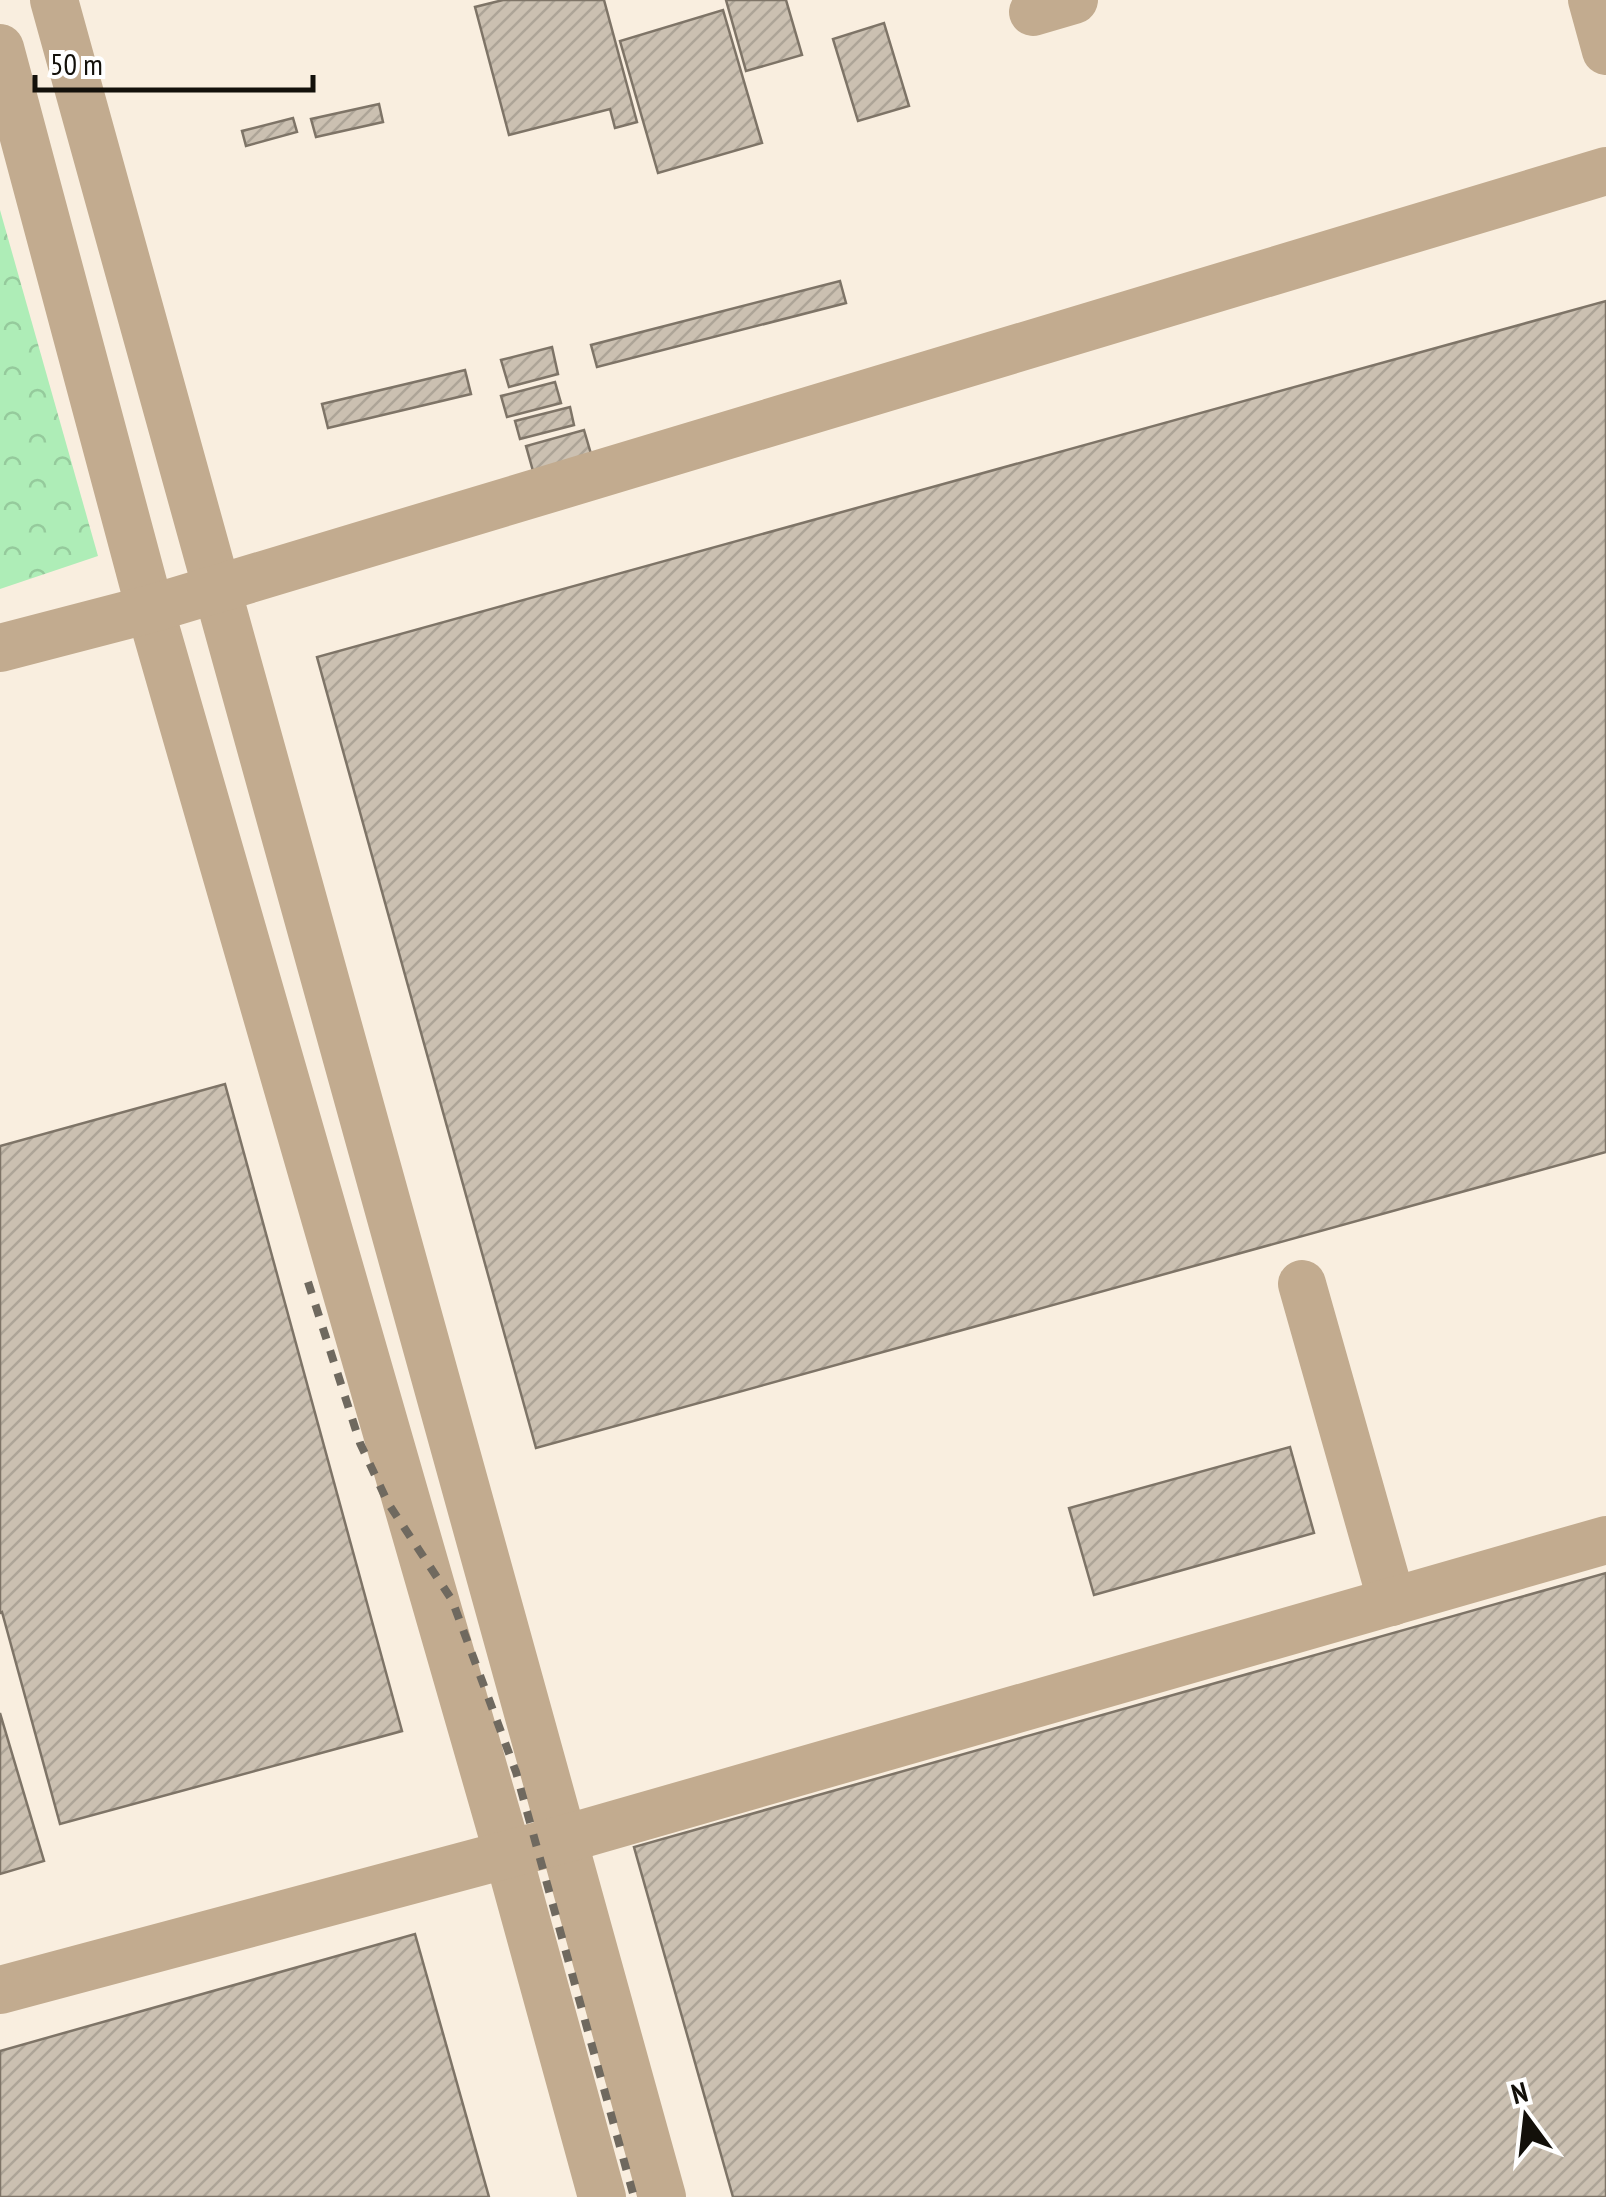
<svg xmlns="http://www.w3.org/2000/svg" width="1606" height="2197" viewBox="0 0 1606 2197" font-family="'PT Sans Narrow',sans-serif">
<defs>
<pattern id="forest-crowns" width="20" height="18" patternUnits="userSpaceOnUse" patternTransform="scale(2.5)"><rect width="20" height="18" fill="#aeedb7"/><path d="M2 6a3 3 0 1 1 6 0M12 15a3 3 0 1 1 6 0" fill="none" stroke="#95ca9c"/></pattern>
<pattern id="building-hatch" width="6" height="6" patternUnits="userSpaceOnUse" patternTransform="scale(2.5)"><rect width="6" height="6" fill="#cbc0b1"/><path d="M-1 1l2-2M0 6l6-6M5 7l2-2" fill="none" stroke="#ada497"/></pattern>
</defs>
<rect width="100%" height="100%" fill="#f9eedf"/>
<polygon fill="url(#forest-crowns)" points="0,210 98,556 0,589"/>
<g fill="url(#building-hatch)" stroke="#7e7467" stroke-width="2.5">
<polygon points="503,0 604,0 637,122 615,128 610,109 509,135 475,7"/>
<polygon points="726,0 786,0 802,55 746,71"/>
<polygon points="723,10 762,143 658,173 620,41"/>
<polygon points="884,23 909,106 858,121 833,39"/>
<polygon points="379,104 383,122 316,137 311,119"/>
<polygon points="293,118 297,132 246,146 242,131"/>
<polygon points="840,281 846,303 597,367 591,345"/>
<polygon points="1606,301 1606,1152 536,1448 317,657"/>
<polygon points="552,347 558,374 509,387 501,360"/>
<polygon points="465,370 471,394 328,428 322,404"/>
<polygon points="555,382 561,403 507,417 501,396"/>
<polygon points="570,407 574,425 520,439 515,421"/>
<polygon points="584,430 591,454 533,471 526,446"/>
<polygon points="225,1084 402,1731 60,1824 2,1612 0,1613 0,1146"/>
<polygon points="1290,1447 1314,1533 1094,1595 1069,1508"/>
<polygon points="1606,1573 1606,2197 733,2197 634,1847"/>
<polygon points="0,1713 44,1861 0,1874"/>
<polygon points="415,1934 489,2197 0,2197 0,2051"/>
</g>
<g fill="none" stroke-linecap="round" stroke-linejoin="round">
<g stroke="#c2ab8f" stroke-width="48">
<polyline points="54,0 662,2197"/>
<polyline points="1592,0 1606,51"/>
<polyline points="1033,12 1074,0"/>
<polyline points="0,48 150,609 508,1854 602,2197"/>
<polyline points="0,648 150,609 1606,171"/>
<polyline points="1302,1284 1392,1602"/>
<polyline points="0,1990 561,1840 1606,1540"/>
</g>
<polyline stroke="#6f695f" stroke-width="8" stroke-dasharray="12 12" stroke-linecap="butt" points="308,1282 360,1443 388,1503 452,1600 516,1772 634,2197"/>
</g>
<g transform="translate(1526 2117) rotate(345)" stroke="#ffffff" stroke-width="8" paint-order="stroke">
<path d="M0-8L18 38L0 25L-18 38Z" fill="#13100a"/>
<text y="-15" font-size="28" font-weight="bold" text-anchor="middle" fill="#13100a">N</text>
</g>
<path d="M35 75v15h278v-15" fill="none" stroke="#13100a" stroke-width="5"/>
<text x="50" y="75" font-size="30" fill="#13100a" stroke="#ffffff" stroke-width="8" paint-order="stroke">50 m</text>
</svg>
